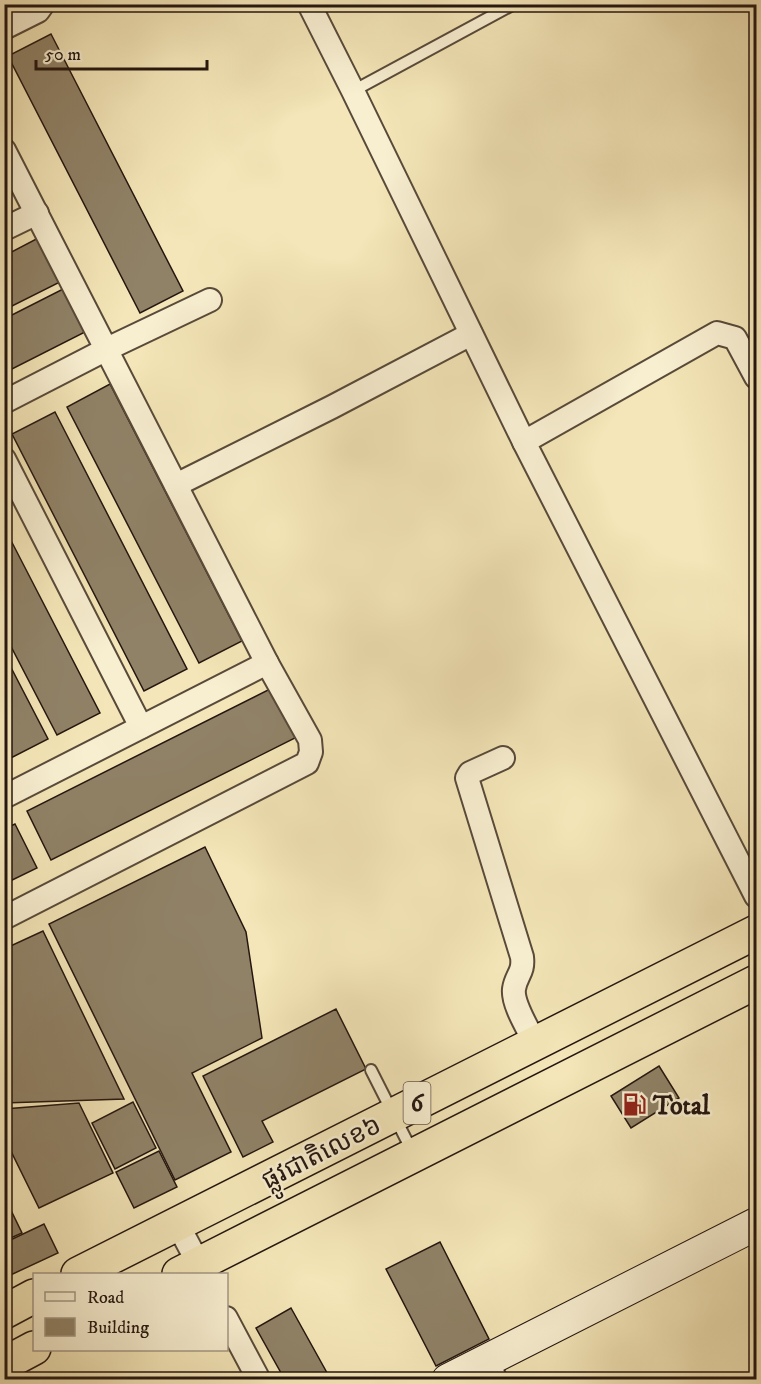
<svg xmlns="http://www.w3.org/2000/svg" width="761" height="1384" viewBox="0 0 761 1384" font-family="'IM FELL DW Pica','Noto Sans Khmer',serif">
<rect width="100%" height="100%" fill="#f4e6b8"/>
<filter id="stains"><feTurbulence type="fractalNoise" baseFrequency=".00333" numOctaves="4"/><feColorMatrix values="0 0 0 0 .2 0 0 0 0 .09 0 0 0 0 .02 0 0 0 .5 -.17"/></filter>
<radialGradient id="worn" r=".72"><stop offset=".6" stop-color="#630" stop-opacity="0"/><stop offset="1" stop-color="#630" stop-opacity=".3"/></radialGradient>
<g fill="#908267" stroke="#241610" stroke-width="1.5">
<polygon points="51,34 183,291 140,313 8,56"/>
<polygon points="4,159 19,188 4,196"/>
<polygon points="42,236 64,280 4,310 4,256"/>
<polygon points="69,286 91,329 4,373 4,319"/>
<polygon points="110,384 242,641 199,663 67,407"/>
<polygon points="55,412 187,669 144,691 12,434"/>
<polygon points="4,527 100,713 57,735 4,633"/>
<polygon points="4,654 48,739 5,761 4,759"/>
<polygon points="274,687 299,736 51,860 27,811"/>
<polygon points="15,824 37,868 4,884 4,829"/>
<polygon points="205,847 246,932 262,1038 192,1073 231,1152 175,1180 49,924"/>
<polygon points="43,931 124,1099 4,1103 4,949"/>
<polygon points="336,1009 366,1069 262,1121 273,1142 243,1157 203,1076"/>
<polygon points="659,1066 679,1098 631,1128 611,1096"/>
<polygon points="133,1102 156,1148 115,1169 92,1123"/>
<polygon points="79,1103 113,1173 39,1208 4,1137 4,1109"/>
<polygon points="159,1151 177,1187 134,1208 116,1172"/>
<polygon points="4,1196 22,1233 4,1241"/>
<polygon points="44,1224 58,1253 4,1278 4,1243"/>
<polygon points="440,1242 489,1339 436,1366 386,1269"/>
<polygon points="291,1308 331,1380 285,1380 256,1328"/>
</g>
<g fill="none" stroke-linecap="round" stroke-linejoin="round">
<defs>
<g id="lane">
<polyline points="353,91 514,4"/>
<polyline points="371,1070 413,1153"/>
</g>
<g id="street">
<polyline points="309,4 353,91 524,442"/>
<polyline points="4,28 38,11 43,4"/>
<polyline points="4,150 267,663 310,740 311,752 307,763 4,918"/>
<polyline points="4,229 37,213"/>
<polyline points="756,377 735,338 717,333 524,442 756,896"/>
<polyline points="4,402 107,349 210,300"/>
<polyline points="4,459 141,727"/>
<polyline points="176,485 332,407 471,334"/>
<path d="M503 758 470 773 467 778 522 957C524 973 516 975 514 989 512 1004 529 1030 535 1043"/>
<polyline points="4,797 267,663"/>
<polyline points="178,1225 204,1274"/>
<polyline points="226,1318 259,1380"/>
<polyline points="486,1360 496,1380"/>
</g>
<polyline id="secondary" points="448,1380 756,1224"/>
<g id="highway">
<polyline points="78,1274 756,932"/>
<polyline points="179,1274 756,982"/>
<polyline points="4,1312 34,1296"/>
<polyline points="4,1364 34,1348"/>
</g>
</defs>
<use href="#lane" stroke="#584a3a" stroke-width="14"/>
<use href="#street" stroke="#584a3a" stroke-width="26"/>
<use href="#secondary" stroke="#241610" stroke-width="34"/>
<use href="#highway" stroke="#241610" stroke-width="36"/>
<use href="#lane" stroke="#f8efd1" stroke-width="10"/>
<use href="#street" stroke="#f8efd1" stroke-width="22"/>
<use href="#secondary" stroke="#f8efd1" stroke-width="32"/>
<use href="#highway" stroke="#f4e6b8" stroke-width="33"/>
</g>
<defs>
<symbol id="fuel-bare" viewBox="-9 -9 18 18"><path d="M-5.5-6h7V0h2V4h1.3V-2.5L3-4.5l.8-.8L6-3V5H2.5V1h-1V6h-7ZM-4.2-4.7v3.2H.2V-4.7Z" fill="#8f2418" stroke="#f8efd1" stroke-width="2.5" paint-order="stroke"/></symbol>
</defs>
<g fill-rule="evenodd">
<use href="#fuel-bare" x="618" y="1088" width="33" height="33"/>
</g>
<g text-anchor="middle" stroke-width="5" stroke-linejoin="round" paint-order="stroke">
<rect fill="#f8efd1" stroke="#64574a" stroke-width="1.5" x="403.5" y="1082" width="27" height="42" rx="4.5"/>
<g font-size="24" font-weight="bold" fill="#241610">
<text x="417" y="1111">6</text>
</g>
<g font-size="26" font-weight="bold" fill="#241610" stroke="#f8efd1" text-anchor="start">
<text x="653" y="1114">Total</text>
</g>
<g font-size="26" fill="#241610" stroke="#f8efd1">
<text transform="translate(321 1152) rotate(-27)" y="9">ផ្លូវជាតិលេខ៦</text>
</g>
</g>
<rect width="761" height="1384" fill="none" stroke="#f4e6b8" stroke-width="24"/>
<rect x="6" y="6" width="749" height="1372" fill="none" stroke="#241610" stroke-width="3"/>
<rect x="12" y="12" width="737" height="1360" fill="none" stroke="#241610" stroke-width="1.5"/>
<rect x="33" y="1273" width="195" height="78" fill="#f8efd1" stroke="#a39884" stroke-width="1.5"/>
<rect x="45" y="1292" width="30" height="9" fill="#f8efd1" stroke="#a39884" stroke-width="1.5"/>
<text x="87" y="1303" font-size="18" fill="#241610">Road</text>
<rect x="45" y="1318" width="30" height="18" fill="#908267" stroke="#a39884" stroke-width="1.5"/>
<text x="87" y="1333" font-size="18" fill="#241610">Building</text>
<path d="M36 60v9h171v-9" fill="none" stroke="#241610" stroke-width="3"/>
<text x="45" y="60" font-size="18" fill="#241610" stroke="#f8efd1" stroke-width="4.5" paint-order="stroke">50 m</text>
<rect width="100%" height="100%" filter="url(#stains)"/>
<rect width="100%" height="100%" fill="url(#worn)"/>
</svg>
